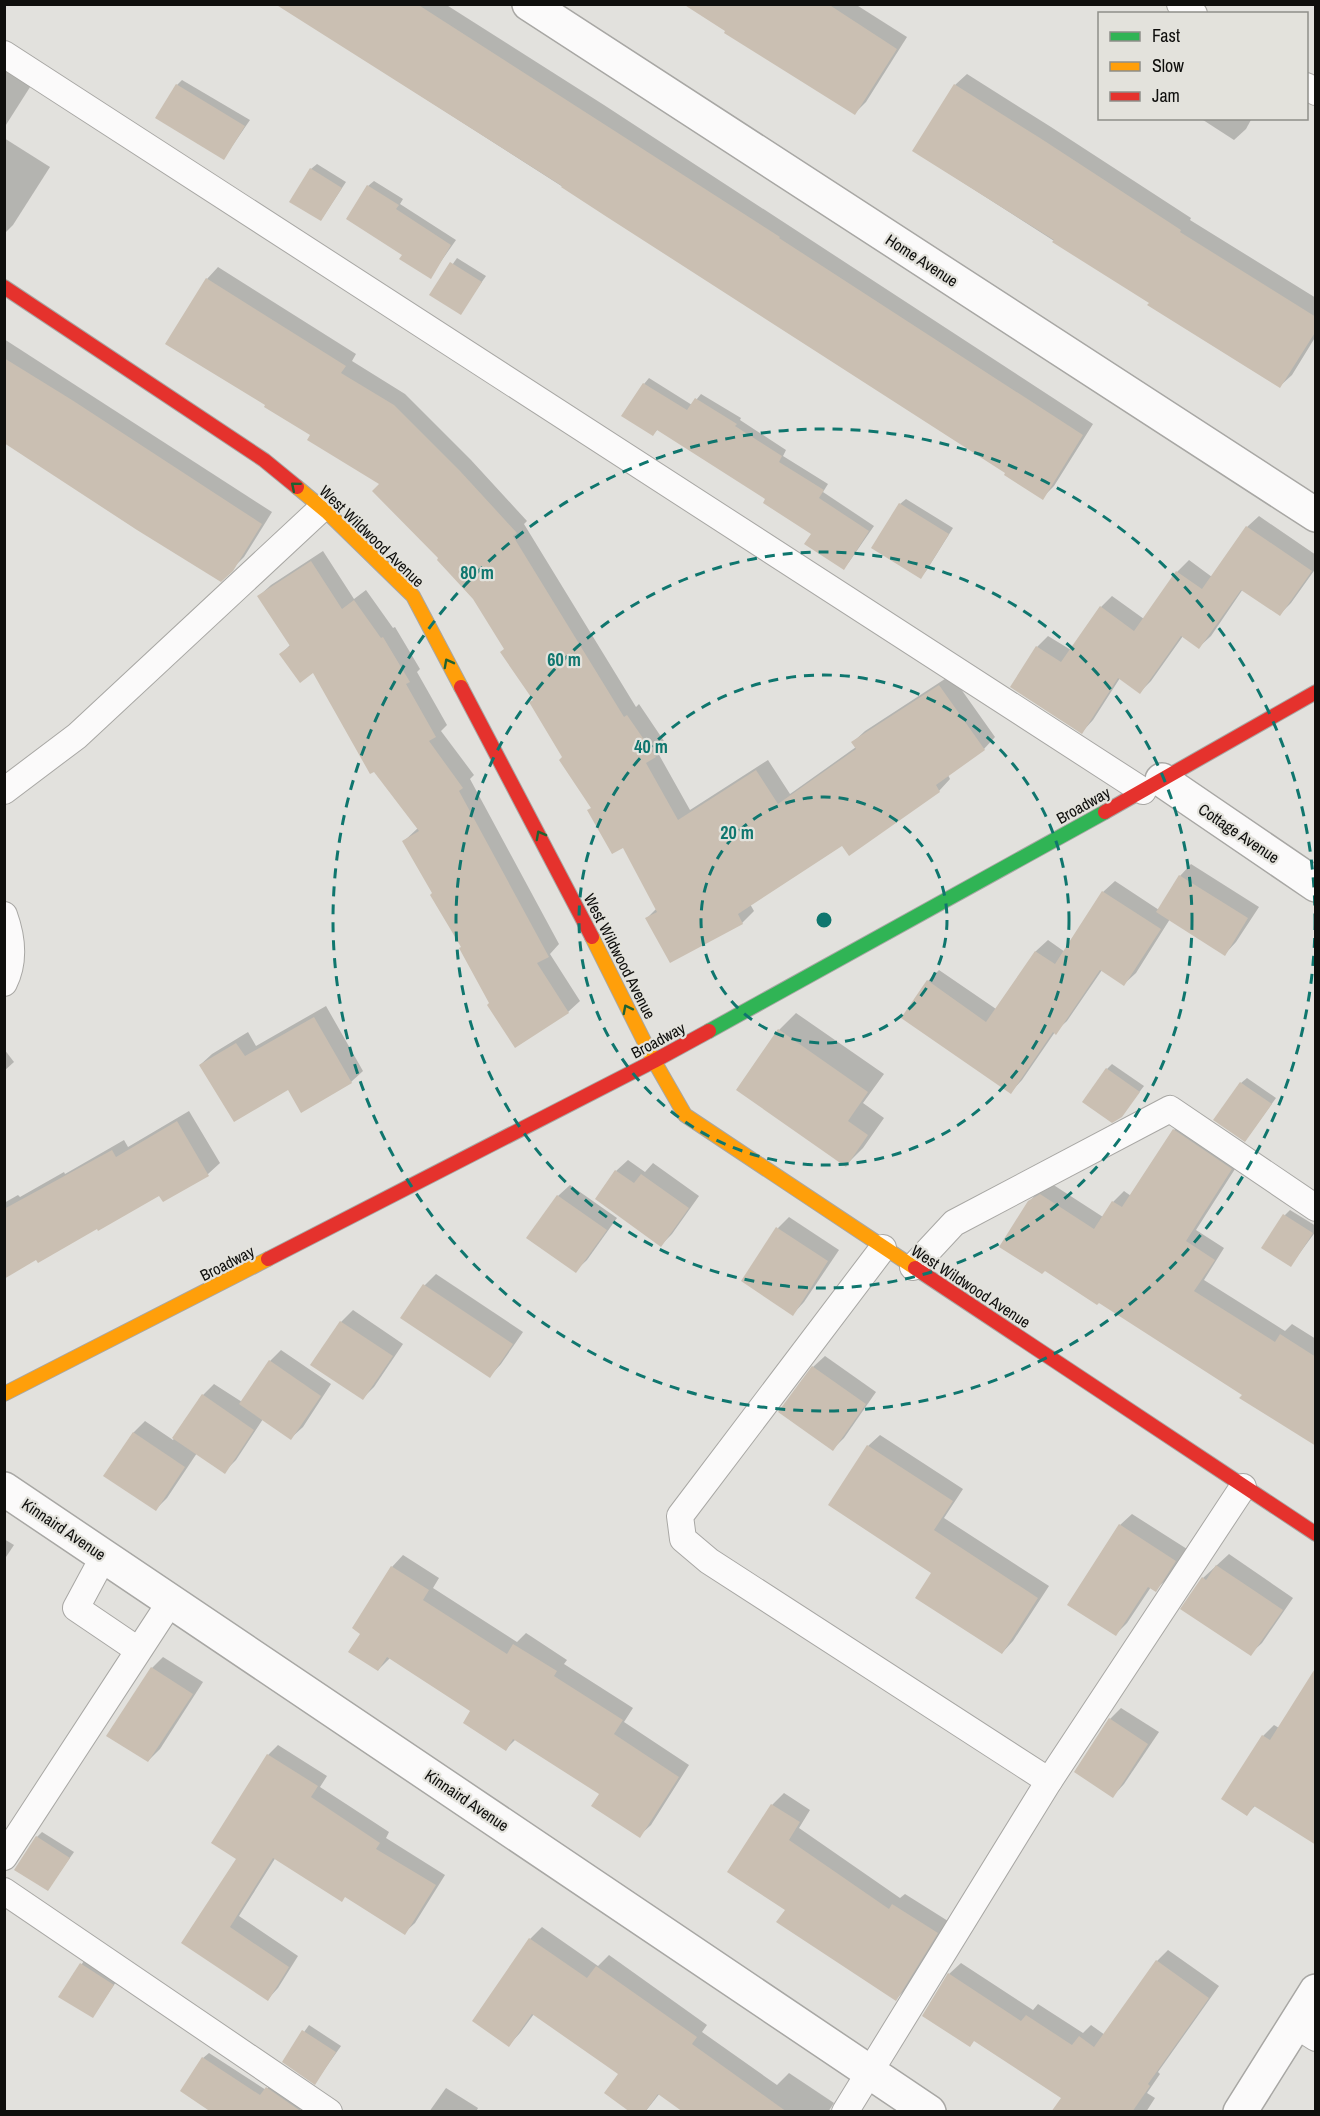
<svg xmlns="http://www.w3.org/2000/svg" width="1320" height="2116" viewBox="0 0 1320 2116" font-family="'Archivo Narrow',sans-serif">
<rect width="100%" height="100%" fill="#e2e1dd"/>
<g fill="#0003">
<polygon points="278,4 445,4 604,105 1093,424 1054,486 1042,498 1007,472"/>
<polygon points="686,4 855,4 907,37 866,102 855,113"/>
<polygon points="4,67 32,84 4,128"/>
<polygon points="967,74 1051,127 1191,218 1190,220 1316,298 1316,336 1292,375 1280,386 914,151 955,85"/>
<polygon points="182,80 250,120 224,158 177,85"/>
<polygon points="1200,118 1252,118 1246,129 1234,140"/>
<polygon points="4,138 50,167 13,225 4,234"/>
<polygon points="317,164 346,182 321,220 311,169"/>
<polygon points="374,181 403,199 400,204 456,240 430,277 404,254 368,186"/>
<polygon points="457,258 486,276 460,313 431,295"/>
<polygon points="218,267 356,354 352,361 405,394 471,460 527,521 524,524 636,707 639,704 666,744 658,753 690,810 768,760 790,794 856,747 853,742 865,731 951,675 995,737 984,749 948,775 950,779 939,791 842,844 750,904 754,911 742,923 670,961 647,918 657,908 624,846 592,807 505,648 474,598 381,484 312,435 207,279"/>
<polygon points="4,339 272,512 244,557 221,580 4,442"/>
<polygon points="649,378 692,405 701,394 741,418 740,420 786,450 783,456 828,484 823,492 874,526 849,562 844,568 813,533 768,498 658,429 653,434 644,384"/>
<polygon points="906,499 953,528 926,571 921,577 900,504"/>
<polygon points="1259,516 1316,555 1316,568 1291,603 1280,614 1243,589 1211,636 1199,647 1183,636 1151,681 1140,692 1120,678 1093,720 1082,732 1037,647 1048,636 1071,650 1101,607 1112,596 1144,619 1177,572 1189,560 1212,577 1247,527"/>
<polygon points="323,551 354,599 366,590 393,628 395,627 420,669 417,672 447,725 441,731 474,775 470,779 559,944 550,954 580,1001 568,1012 491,1003 434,893 404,841 418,828 314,671 281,654 291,644 259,596 271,585"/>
<polygon points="1191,864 1259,907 1236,942 1225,954 1170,919 1136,973 1124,984 1102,970 1067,1021 1055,1032 1022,1080 1011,1092 928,981 939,970 996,1009 1036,951 1048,940 1065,952 1103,892 1115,881 1159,910 1180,876"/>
<polygon points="326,1006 363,1071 351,1082 289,1088 200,1065 212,1054 248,1032 256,1046"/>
<polygon points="796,1013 884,1074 863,1103 884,1118 863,1148 846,1165 779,1030"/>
<polygon points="4,1049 14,1062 4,1071"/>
<polygon points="1112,1064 1144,1086 1121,1116 1107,1069"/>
<polygon points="1247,1078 1276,1098 1250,1134 1241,1083"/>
<polygon points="189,1111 220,1163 208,1174 164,1200 160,1194 37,1258 4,1277 4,1203 18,1195 20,1197 64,1172 65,1174 124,1140 128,1147"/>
<polygon points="1185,1120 1242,1158 1196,1230 1224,1248 1204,1280 1285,1331 1292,1324 1316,1339 1316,1445 1244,1394 1029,1202 1040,1190 1052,1184 1103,1217 1113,1202 1124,1191 1131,1196 1174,1130"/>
<polygon points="628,1160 645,1172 653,1163 699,1196 672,1234 661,1245 616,1171"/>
<polygon points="570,1185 617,1218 587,1260 575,1271 558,1196"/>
<polygon points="1290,1210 1316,1226 1316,1231 1291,1265 1285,1215"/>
<polygon points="789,1217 839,1250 804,1302 793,1314 778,1228"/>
<polygon points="436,1274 523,1332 501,1364 490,1376 402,1318 425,1285"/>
<polygon points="353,1310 403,1344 374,1387 363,1398 312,1364 341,1322"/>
<polygon points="281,1350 331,1384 303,1427 291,1438 263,1419 236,1460 224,1472 197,1453 167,1498 156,1509 105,1475 134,1432 145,1421 173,1440 203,1395 214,1384 242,1402 270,1361"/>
<polygon points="825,1356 876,1392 844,1438 833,1449 813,1367"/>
<polygon points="880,1435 963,1489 944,1518 1049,1586 1013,1641 1002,1653 933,1572 868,1446"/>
<polygon points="1132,1514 1187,1549 1167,1579 1155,1590 1151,1587 1127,1623 1116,1634 1120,1525"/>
<polygon points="4,1539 14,1545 4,1560"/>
<polygon points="1229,1554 1293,1598 1262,1643 1250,1654 1203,1578"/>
<polygon points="403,1555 439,1578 433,1588 517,1642 526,1633 567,1660 564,1664 633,1708 624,1722 689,1765 651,1825 639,1836 601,1793 516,1739 506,1749 472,1711 390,1658 378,1670 362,1633 392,1567"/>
<polygon points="163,1657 203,1682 160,1749 148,1761 152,1668"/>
<polygon points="1121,1708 1159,1732 1124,1784 1113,1796 1110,1719"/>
<polygon points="1274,1725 1279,1728 1256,1805 1247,1814 1263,1736"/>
<polygon points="278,1745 327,1776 320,1787 389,1832 386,1838 445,1875 415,1923 404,1933 346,1896 276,1857 239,1916 298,1956 278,1988 268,1999 183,1942 238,1858 268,1755"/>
<polygon points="784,1793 810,1810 799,1828 900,1898 905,1894 948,1921 907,1988 896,1999 787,1909 729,1871 772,1805"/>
<polygon points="42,1832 74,1852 48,1889 37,1837"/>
<polygon points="542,1927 598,1966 609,1955 707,2025 702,2032 777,2085 789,2073 834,2103 828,2112 686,2112 660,2093 645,2112 620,2073 534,2014 520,2033 509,2045 474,2020 530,1939"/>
<polygon points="1168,1950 1219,1986 1158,2072 1160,2074 1147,2093 1155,2098 1146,2112 1069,2112 1063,2097 949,1974 961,1963 1033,2010 1038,2004 1083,2033 1091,2025 1105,2035 1157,1961"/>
<polygon points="86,1958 118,1979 93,2016 60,1996"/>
<polygon points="309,2025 341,2046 315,2083 284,2061"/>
<polygon points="209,2053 266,2090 272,2083 304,2104 299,2112 214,2112 203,2058"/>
<polygon points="446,2088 478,2108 476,2112 429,2112"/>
</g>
<g fill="#cabfb2">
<polygon points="275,4 417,4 780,237 779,238 1083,435 1043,500 1004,475 1005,473 607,217 561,187 562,186"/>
<polygon points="683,4 828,4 897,49 855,115 724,33 725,31"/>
<polygon points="176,84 245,126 224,160 155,118"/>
<polygon points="954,84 1040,138 1181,230 1180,232 1316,317 1316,331 1280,388 1147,305 1149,303 1052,242 1054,240 912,151"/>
<polygon points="310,168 342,188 321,221 289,202"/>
<polygon points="367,185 399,205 396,209 451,245 431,279 399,259 402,255 346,219"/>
<polygon points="450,262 482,282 461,315 429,295"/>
<polygon points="206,278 346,366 341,373 394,405 460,471 517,533 513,536 624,717 627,715 656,757 646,763 678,820 756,770 778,804 856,749 851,742 939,685 985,750 936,785 940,792 849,856 842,846 738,914 743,924 670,963 645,918 657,912 623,848 612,854 587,810 591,808 559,760 562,757 529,702 533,700 500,652 504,649 473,599 437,560 438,558 372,491 379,484 307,440 310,435 264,407 265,405 165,344"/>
<polygon points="4,358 72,400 262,524 233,571 221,582 137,530 4,443"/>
<polygon points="643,383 687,410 695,398 737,424 735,426 782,456 779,462 824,490 819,498 869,531 844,570 804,544 811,534 763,503 765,499 657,430 653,436 621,416"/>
<polygon points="899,503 949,534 921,579 871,548"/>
<polygon points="1246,526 1312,571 1280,616 1241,590 1199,649 1181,636 1140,694 1118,678 1082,734 1010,687 1036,646 1061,662 1100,606 1134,631 1176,571 1202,589"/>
<polygon points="311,561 342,609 354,600 381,638 383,637 410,682 406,684 436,737 429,741 463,788 459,791 549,957 537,963 569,1013 515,1048 487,1005 489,1003 459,948 461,947 430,895 432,893 402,841 419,831 374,772 370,774 313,673 300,683 279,654 290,646 257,596"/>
<polygon points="1179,875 1248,918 1225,956 1156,912"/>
<polygon points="1102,891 1161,929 1124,986 1100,970 1056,1035 1053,1032 1011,1094 901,1018 927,980 986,1022 1035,951 1055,964"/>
<polygon points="314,1017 352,1083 301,1113 288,1090 234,1122 199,1065 236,1043 245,1056"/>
<polygon points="778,1029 868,1092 848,1121 868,1135 846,1167 736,1090"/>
<polygon points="1106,1068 1140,1092 1122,1117 1112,1123 1082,1102"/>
<polygon points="1240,1082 1272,1104 1245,1142 1213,1120"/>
<polygon points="177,1121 209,1176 163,1202 159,1196 98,1231 97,1229 38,1263 36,1260 4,1279 4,1209 112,1150 116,1157"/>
<polygon points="1173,1129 1232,1169 1186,1241 1215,1260 1194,1291 1275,1342 1280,1334 1316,1357 1316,1446 1239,1398 1242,1395 1099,1303 1097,1305 1045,1271 1042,1274 999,1247 1028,1201 1040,1194 1094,1229 1112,1201 1122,1207"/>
<polygon points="615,1170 634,1183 641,1174 689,1208 661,1247 595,1199"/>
<polygon points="557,1195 607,1230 576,1273 526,1238"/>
<polygon points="1283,1214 1313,1233 1291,1267 1261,1248"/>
<polygon points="776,1227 828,1261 793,1316 741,1281"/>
<polygon points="423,1284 513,1344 490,1378 400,1318"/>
<polygon points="340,1321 393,1356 363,1400 310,1365"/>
<polygon points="269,1360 321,1396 291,1440 239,1404"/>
<polygon points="812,1366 866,1404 833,1451 778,1412"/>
<polygon points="202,1394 254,1430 225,1474 172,1438"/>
<polygon points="133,1432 185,1467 156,1511 103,1476"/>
<polygon points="867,1445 953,1501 934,1530 1038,1598 1002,1654 915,1598 931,1573 828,1505"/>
<polygon points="1119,1524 1176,1561 1156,1592 1148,1587 1116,1636 1067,1605"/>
<polygon points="1216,1565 1283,1610 1251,1656 1180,1609 1202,1577 1206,1580"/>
<polygon points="391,1566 429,1590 423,1600 507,1654 513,1644 557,1671 554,1676 623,1720 614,1734 679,1777 640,1838 591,1806 599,1794 513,1739 506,1751 463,1723 470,1711 387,1657 378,1671 348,1652 360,1634 352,1628"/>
<polygon points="151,1667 193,1694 148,1762 106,1736"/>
<polygon points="1316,1667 1316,1845 1254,1806 1247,1816 1221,1799 1262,1735 1270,1740"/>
<polygon points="1109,1718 1148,1744 1113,1798 1074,1772"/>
<polygon points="267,1754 318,1786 311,1797 380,1843 376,1849 436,1885 405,1935 345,1897 342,1902 273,1858 230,1927 289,1967 268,2001 181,1943 236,1859 211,1843"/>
<polygon points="771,1804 800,1822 789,1840 889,1909 892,1904 938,1933 896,2001 776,1922 785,1910 727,1872"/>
<polygon points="36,1836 70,1858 48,1891 14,1870"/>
<polygon points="529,1938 587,1978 596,1966 697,2037 692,2044 787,2112 683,2112 658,2094 645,2112 630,2112 604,2093 618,2074 532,2014 509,2047 472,2021"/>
<polygon points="1156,1960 1209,1998 1148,2084 1150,2086 1132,2112 1051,2112 1061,2098 974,2041 970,2047 922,2016 948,1973 1021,2021 1026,2015 1072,2045 1079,2036 1094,2047"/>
<polygon points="80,1963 114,1985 93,2018 58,1997"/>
<polygon points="302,2030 336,2052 315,2085 282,2062"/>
<polygon points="202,2057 260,2095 266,2087 299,2110 298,2112 211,2112 180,2091"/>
</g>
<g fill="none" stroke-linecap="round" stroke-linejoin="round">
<defs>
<g id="lane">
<polyline points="1180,4 1194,14"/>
<polyline points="4,54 1143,791"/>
<polyline points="1306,86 1316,92"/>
<polyline points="4,791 77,736 322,508"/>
<path d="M4 915C12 937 15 961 4 983"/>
<polyline points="883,1248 680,1516 683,1539 709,1561 1049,1781"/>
<polyline points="913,1267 954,1223 1170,1109 1316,1208"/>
<polyline points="104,1556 76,1608 138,1650"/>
<polyline points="4,1857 171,1601"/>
<polyline points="4,1891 329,2112"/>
<polyline points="1294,2024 1316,2038"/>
<polyline points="845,2112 1049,1781 1243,1487"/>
</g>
<g id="street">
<polyline points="529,4 1316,515"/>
<polyline points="1162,780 1316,885"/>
<polyline points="4,1489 929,2112"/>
<polyline points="1240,2112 1316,1991"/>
</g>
<polyline id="fast" points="709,1031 1105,812"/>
<g id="slow">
<polyline points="297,487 328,513 413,596 461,687"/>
<polyline points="592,937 654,1061 685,1115 915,1268"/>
<polyline points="4,1394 268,1259"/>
</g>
<g id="jam">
<polyline points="4,287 264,460 297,487"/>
<polyline points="461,687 592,937"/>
<polyline points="1105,812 1316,692"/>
<polyline points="268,1259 654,1061 709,1031"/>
<polyline points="915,1268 1316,1534"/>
</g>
</defs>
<use href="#lane" stroke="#a8a7a4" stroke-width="28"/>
<use href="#street" stroke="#a8a7a4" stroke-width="36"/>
<use href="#fast" stroke="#a8a7a4" stroke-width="16"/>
<use href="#slow" stroke="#a8a7a4" stroke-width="16"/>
<use href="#jam" stroke="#a8a7a4" stroke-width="16"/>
<use href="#lane" stroke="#fbfafa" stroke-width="26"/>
<use href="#street" stroke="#fbfafa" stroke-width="33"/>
<use href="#fast" stroke="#30b455" stroke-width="14"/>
<use href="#slow" stroke="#ff9f0a" stroke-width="14"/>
<use href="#jam" stroke="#e5322d" stroke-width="14"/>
</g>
<defs><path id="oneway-chevron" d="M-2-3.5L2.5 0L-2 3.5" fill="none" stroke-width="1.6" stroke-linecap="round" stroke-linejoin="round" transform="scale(1.5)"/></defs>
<g stroke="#206231">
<use href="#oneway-chevron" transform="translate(295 486) rotate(-140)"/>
<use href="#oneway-chevron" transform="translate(448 663) rotate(-118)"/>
<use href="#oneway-chevron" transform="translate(540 835) rotate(-118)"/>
<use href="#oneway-chevron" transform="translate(627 1009) rotate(-117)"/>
</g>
<g fill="none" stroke="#0f766e" stroke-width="3" stroke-dasharray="10 8">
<circle cx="824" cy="920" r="123"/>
<circle cx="824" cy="920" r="245"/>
<circle cx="824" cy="920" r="368"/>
<circle cx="824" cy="920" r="491"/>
</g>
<g text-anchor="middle" stroke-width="4.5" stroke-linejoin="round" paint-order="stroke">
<g font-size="16" fill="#0f0f0d" stroke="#e3e2dc">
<text transform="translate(922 260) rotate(33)" y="6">Home Avenue</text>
<text transform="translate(372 536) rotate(44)" y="6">West Wildwood Avenue</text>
<text transform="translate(1083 805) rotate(-29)" y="6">Broadway</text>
<text transform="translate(1239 833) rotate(34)" y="6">Cottage Avenue</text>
<text transform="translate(620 956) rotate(63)" y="6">West Wildwood Avenue</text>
<text transform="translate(658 1040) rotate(-28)" y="6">Broadway</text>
<text transform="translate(227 1263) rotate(-27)" y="6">Broadway</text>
<text transform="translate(971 1286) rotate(33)" y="6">West Wildwood Avenue</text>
<text transform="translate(64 1529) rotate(34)" y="6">Kinnaird Avenue</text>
<text transform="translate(467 1800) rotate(34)" y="6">Kinnaird Avenue</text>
</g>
</g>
<circle cx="824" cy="920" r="9" fill="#0f766e" stroke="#e3e2dc" stroke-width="3"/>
<g font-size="18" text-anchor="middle" font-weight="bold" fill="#0f766e" stroke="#e3e2dc" stroke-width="4.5" stroke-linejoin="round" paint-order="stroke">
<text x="477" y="579">80 m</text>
<text x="564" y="666">60 m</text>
<text x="651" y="753">40 m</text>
<text x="737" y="839">20 m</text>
</g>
<rect width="1320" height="2116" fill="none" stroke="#0f0f0d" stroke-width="12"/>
<rect x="1098" y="12" width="210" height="108" fill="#e3e2dc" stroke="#8e8e89" stroke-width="1.5"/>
<rect x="1110" y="32" width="30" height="9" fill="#30b455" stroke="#8e8e89" stroke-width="1.5"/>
<text x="1152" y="42" font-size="18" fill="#0f0f0d">Fast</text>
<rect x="1110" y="62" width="30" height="9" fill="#ff9f0a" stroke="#8e8e89" stroke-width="1.5"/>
<text x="1152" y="72" font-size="18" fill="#0f0f0d">Slow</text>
<rect x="1110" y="92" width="30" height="9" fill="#e5322d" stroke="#8e8e89" stroke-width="1.5"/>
<text x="1152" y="102" font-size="18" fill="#0f0f0d">Jam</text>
</svg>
